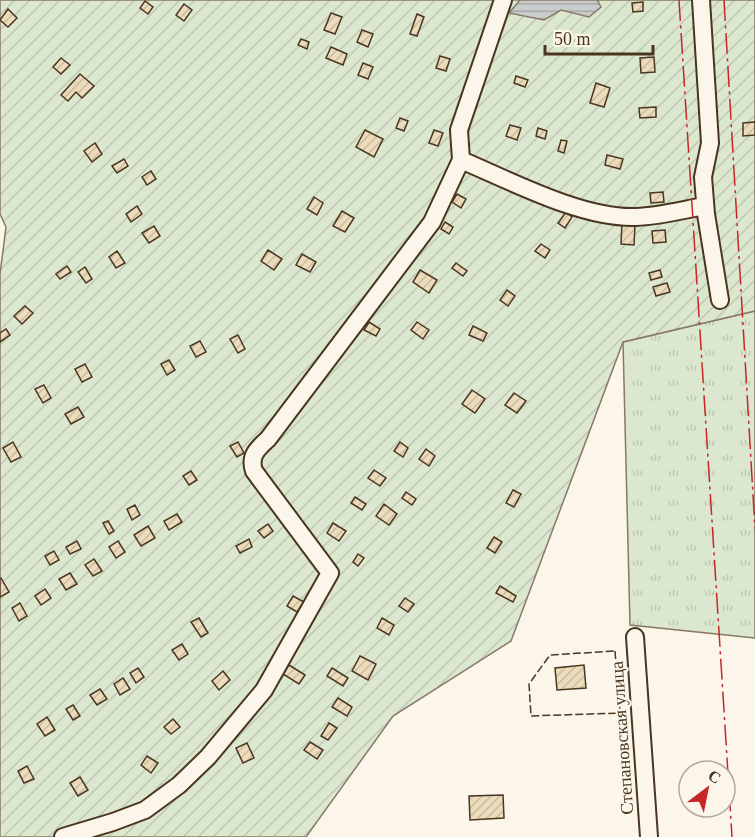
<svg xmlns="http://www.w3.org/2000/svg" width="755" height="837" viewBox="0 0 755 837" font-family="Georgia,serif">
<defs>
<pattern id="grass-tufts" width="24" height="20" patternUnits="userSpaceOnUse" patternTransform="scale(1.5)"><rect width="24" height="20" fill="#dce7d0"/><path d="M3 7l-1-3M5 7V3M7 7l1-3M15 17l-1-3M17 17v-4M19 17l1-3" fill="none" stroke="#bec7b2"/></pattern>
<pattern id="garden-furrows" width="10" height="10" patternUnits="userSpaceOnUse" patternTransform="scale(1.5)"><rect width="10" height="10" fill="#dce7d0"/><path d="M-1 1l2-2M0 10L10 0M9 11l2-2" fill="none" stroke="#bec7b2"/></pattern>
<pattern id="water-rules" width="6" height="5" patternUnits="userSpaceOnUse" patternTransform="scale(1.5)"><rect width="6" height="5" fill="#c9cecd"/><path d="M0 2.5h6" fill="none" stroke="#a5a8a6"/></pattern>
<pattern id="building-hatch" width="6" height="6" patternUnits="userSpaceOnUse" patternTransform="scale(1.5)"><rect width="6" height="6" fill="#ecdcbc"/><path d="M-1 1l2-2M0 6l6-6M5 7l2-2" fill="none" stroke="#ccbda1"/></pattern>
</defs>
<rect width="100%" height="100%" fill="#fbf6e9"/>
<polygon fill="url(#grass-tufts)" stroke="#887966" stroke-width="1.5" points="755,311 755,638 630,625 623,342"/>
<polygon fill="url(#garden-furrows)" stroke="#887966" stroke-width="1.5" points="0,0 755,0 755,311 623,342 511,641 393,716 306,837 0,837 0,274 6,227 0,214"/>
<polygon fill="url(#water-rules)" stroke="#887966" stroke-width="1.5" points="520,0 597,0 601,7 589,17 561,10 544,20 509,13"/>
<g fill="url(#building-hatch)" stroke="#4a3520" stroke-width="1.5">
<polygon points="145,1 153,7 148,14 140,8"/>
<polygon points="643,2 643,11 633,12 632,3"/>
<polygon points="184,4 192,10 184,21 176,15"/>
<polygon points="8,9 17,18 8,27 0,20"/>
<polygon points="331,13 342,17 335,34 324,30"/>
<polygon points="417,14 424,17 417,36 410,34"/>
<polygon points="362,30 373,34 368,47 357,42"/>
<polygon points="301,39 309,42 307,49 298,45"/>
<polygon points="331,47 347,54 343,65 326,58"/>
<polygon points="440,56 450,59 446,71 436,68"/>
<polygon points="654,57 655,72 641,73 640,58"/>
<polygon points="61,58 70,65 61,74 53,67"/>
<polygon points="363,63 373,67 368,79 358,75"/>
<polygon points="80,74 94,86 82,98 76,92 68,101 61,95"/>
<polygon points="516,76 528,80 525,87 514,83"/>
<polygon points="596,83 610,88 604,107 590,103"/>
<polygon points="656,107 656,117 640,118 639,108"/>
<polygon points="400,118 408,121 404,131 396,128"/>
<polygon points="755,122 755,135 743,136 743,123"/>
<polygon points="510,125 521,128 517,140 506,136"/>
<polygon points="538,128 547,131 545,139 536,136"/>
<polygon points="365,130 383,139 374,157 356,147"/>
<polygon points="434,130 443,133 438,146 429,143"/>
<polygon points="561,140 567,141 564,153 558,151"/>
<polygon points="95,143 102,154 92,162 84,151"/>
<polygon points="607,155 623,159 620,169 605,165"/>
<polygon points="124,159 128,166 117,173 112,166"/>
<polygon points="151,171 156,179 147,185 142,177"/>
<polygon points="663,192 664,202 651,203 650,193"/>
<polygon points="457,194 466,199 461,208 452,202"/>
<polygon points="314,197 323,203 317,215 307,209"/>
<polygon points="137,206 142,214 131,222 126,214"/>
<polygon points="342,211 354,218 345,232 333,226"/>
<polygon points="566,212 572,217 565,228 558,223"/>
<polygon points="445,222 453,227 449,234 441,229"/>
<polygon points="622,223 635,225 634,245 621,244"/>
<polygon points="154,226 160,236 149,243 142,233"/>
<polygon points="665,230 666,242 653,243 652,231"/>
<polygon points="541,244 550,250 545,258 535,251"/>
<polygon points="268,250 282,259 274,270 261,261"/>
<polygon points="117,251 125,263 116,268 109,257"/>
<polygon points="302,254 316,262 310,272 296,265"/>
<polygon points="456,263 467,271 463,276 452,268"/>
<polygon points="67,266 71,272 60,279 56,274"/>
<polygon points="85,267 92,279 86,283 78,272"/>
<polygon points="420,270 437,280 429,293 413,282"/>
<polygon points="660,270 662,277 651,280 649,273"/>
<polygon points="667,283 670,292 656,296 653,287"/>
<polygon points="507,290 515,296 508,306 500,300"/>
<polygon points="25,306 33,313 22,324 14,316"/>
<polygon points="369,322 380,329 376,336 364,330"/>
<polygon points="417,322 429,330 423,339 411,330"/>
<polygon points="473,326 487,333 483,341 469,335"/>
<polygon points="6,329 10,335 0,342 0,333"/>
<polygon points="238,335 245,349 238,353 230,339"/>
<polygon points="200,341 206,352 196,357 190,346"/>
<polygon points="169,360 175,370 167,375 161,364"/>
<polygon points="85,364 92,377 82,382 75,369"/>
<polygon points="44,385 51,398 43,403 35,389"/>
<polygon points="472,390 485,399 475,413 462,404"/>
<polygon points="514,393 526,401 517,413 505,405"/>
<polygon points="78,407 84,417 71,424 65,414"/>
<polygon points="13,442 21,457 11,462 3,448"/>
<polygon points="238,442 244,453 237,457 230,446"/>
<polygon points="400,442 408,448 403,457 394,451"/>
<polygon points="426,449 435,456 429,466 419,459"/>
<polygon points="374,470 386,478 380,486 368,478"/>
<polygon points="191,471 197,480 189,485 183,476"/>
<polygon points="513,490 521,494 514,507 506,503"/>
<polygon points="406,492 416,499 412,505 402,498"/>
<polygon points="355,497 366,504 362,510 351,503"/>
<polygon points="384,504 397,514 389,525 376,516"/>
<polygon points="135,505 140,515 132,520 127,509"/>
<polygon points="177,514 182,522 169,530 164,521"/>
<polygon points="108,521 114,531 109,534 103,523"/>
<polygon points="333,523 346,531 339,541 327,533"/>
<polygon points="268,524 273,531 264,538 258,531"/>
<polygon points="148,526 155,538 141,546 134,535"/>
<polygon points="494,537 502,542 495,553 487,548"/>
<polygon points="249,539 252,547 240,553 236,546"/>
<polygon points="77,541 81,549 70,554 66,547"/>
<polygon points="118,541 125,552 116,558 109,547"/>
<polygon points="54,551 59,560 50,565 45,556"/>
<polygon points="358,554 364,558 358,566 353,562"/>
<polygon points="94,559 102,571 93,576 85,565"/>
<polygon points="70,573 77,584 66,590 59,579"/>
<polygon points="1,578 9,592 0,597 0,579"/>
<polygon points="500,586 516,596 513,602 496,593"/>
<polygon points="45,589 51,598 41,605 35,596"/>
<polygon points="293,596 304,602 297,612 287,606"/>
<polygon points="405,598 414,604 408,612 399,606"/>
<polygon points="20,603 27,616 19,621 12,608"/>
<polygon points="199,618 208,633 201,637 191,622"/>
<polygon points="382,618 394,625 389,635 377,628"/>
<polygon points="182,644 188,654 179,660 172,650"/>
<polygon points="360,656 376,664 368,680 352,671"/>
<polygon points="289,665 305,675 299,684 283,674"/>
<polygon points="584,665 586,688 557,690 555,668"/>
<polygon points="138,668 144,677 136,683 130,673"/>
<polygon points="332,668 348,678 343,686 327,676"/>
<polygon points="223,671 230,680 219,690 212,681"/>
<polygon points="123,678 130,689 120,695 114,684"/>
<polygon points="100,689 107,699 97,705 90,695"/>
<polygon points="338,698 352,707 347,716 332,707"/>
<polygon points="73,705 80,716 73,720 66,709"/>
<polygon points="47,717 55,730 45,736 37,724"/>
<polygon points="173,719 180,727 171,734 164,727"/>
<polygon points="329,723 337,728 328,740 321,736"/>
<polygon points="310,742 323,750 317,759 304,750"/>
<polygon points="247,743 254,758 243,763 236,748"/>
<polygon points="147,756 158,763 151,773 141,765"/>
<polygon points="27,766 34,779 24,783 18,771"/>
<polygon points="80,777 88,790 78,796 70,783"/>
<polygon points="503,795 504,818 470,820 469,796"/>
</g>
<g fill="none" stroke-linecap="round" stroke-linejoin="round">
<defs>
<g id="minor">
<polyline points="701,0 710,143 703,177 706,214 720,300"/>
<path d="M461 160C511 181 582 219 636 217 660 216 682 210 705 206"/>
<polyline points="635,637 649,837"/>
<path d="M63 837 113 822 145 810 179 785 208 757 264 690 330 573 254 471C249 456 257 449 268 439L432 222 461 160 459 130 503 0"/>
</g>
</defs>
<use href="#minor" stroke="#4a3520" stroke-width="20"/>
<use href="#minor" stroke="#fbf6e9" stroke-width="16"/>
<polygon stroke="#4a3520" stroke-width="1.5" stroke-dasharray="8 3" stroke-linecap="butt" points="615,651 620,713 531,716 529,684 550,655"/>
<g stroke="#c62828" stroke-width="1.5" stroke-dasharray="21 4.5 3 4.5" stroke-linecap="butt">
<polyline points="679,0 732,837"/>
<polyline points="724,0 755,529"/>
</g>
</g>
<g text-anchor="middle" stroke-width="4.5" stroke-linejoin="round" paint-order="stroke">
<g font-size="18" fill="#4a3520" stroke="#fbf6e9">
<text transform="translate(622 738) rotate(-94)" y="6">Степановская улица</text>
</g>
</g>
<g transform="translate(707 789) rotate(32)"><circle r="28" fill="#fbf6e9" stroke="#b4a999" stroke-width="1.5"/>
<path d="M0-4.5L10 22L0 15L-10 22Z" fill="#c62828"/>
<text y="-9" font-size="16" font-weight="bold" text-anchor="middle" fill="#4a3520">С</text>
</g>
<path d="M545 45v9h108v-9" fill="none" stroke="#4a3520" stroke-width="3"/>
<text x="554" y="45" font-size="18" fill="#4a3520" stroke="#fbf6e9" stroke-width="4.5" paint-order="stroke">50 m</text>
</svg>
